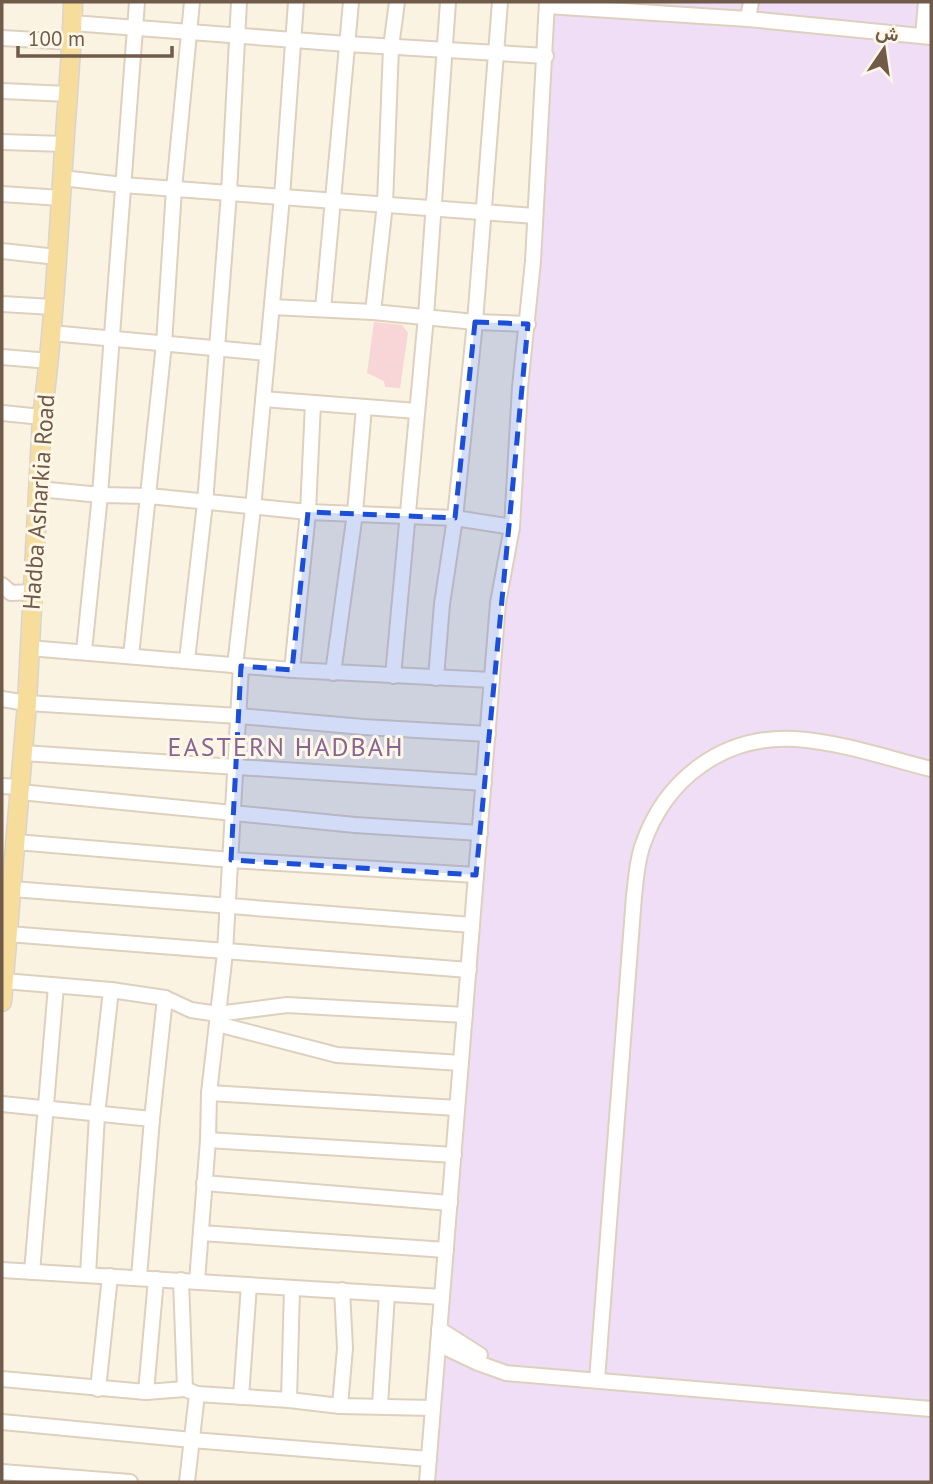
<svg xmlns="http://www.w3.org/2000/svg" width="933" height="1484" viewBox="0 0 933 1484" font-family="'PT Sans',Vazirmatn,sans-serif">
<rect width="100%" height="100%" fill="#faf3e1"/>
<polygon fill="#f0def6" points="547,2 931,2 931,1482 427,1482 512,527"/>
<polygon fill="#f8d5d6" points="374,322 402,325 408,333 400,388 385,387 384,381 367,373"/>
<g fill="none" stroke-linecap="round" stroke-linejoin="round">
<defs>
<g id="minor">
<polyline points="547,6 748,19 931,37"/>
<polyline points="748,19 751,2"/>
<polyline points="72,23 347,44 546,56"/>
<polyline points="923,36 926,2"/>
<polyline points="2,38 71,42"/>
<polyline points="2,91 69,94"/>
<polyline points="2,142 64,144"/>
<polyline points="62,178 123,185 535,216"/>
<polyline points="2,194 61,198"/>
<polyline points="2,251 57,257"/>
<polyline points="2,304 53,307"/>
<polyline points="272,307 373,312 475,322 528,324"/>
<polyline points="323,309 351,2"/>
<polyline points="373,312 385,204 391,47 397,2"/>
<polyline points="51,333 267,353"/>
<polyline points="2,357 50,361"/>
<polyline points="263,399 417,411"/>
<polyline points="2,413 42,417"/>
<polyline points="39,489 100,495 149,496 308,512 455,518 512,527"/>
<polyline points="2,585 11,593 32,592"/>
<polyline points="29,648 292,670 492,680"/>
<polyline points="84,651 100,495 137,2"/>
<polyline points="131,656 164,344 174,189 192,2"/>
<polyline points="187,660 205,503 229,193 239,2"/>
<polyline points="235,666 253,508 282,197 296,2"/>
<polyline points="292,670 308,512 313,403"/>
<polyline points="333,673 355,513 364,407"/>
<polyline points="393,676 426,316 448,2"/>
<polyline points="436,678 442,604 455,518 475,322 500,2"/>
<polyline points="2,699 27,703 239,716 363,727 488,734"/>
<polyline points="23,753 484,783"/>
<polyline points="2,786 21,787"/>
<polyline points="20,792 355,825 480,833"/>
<polyline points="16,842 231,860 476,875"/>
<polyline points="12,889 472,925"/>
<polyline points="8,934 469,970"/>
<polyline points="4,981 111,990 165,998 152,1119 139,1277"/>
<polyline points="165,998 191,1010 218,1014 287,1005 465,1015"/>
<polyline points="217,1024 337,1055 461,1063"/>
<polyline points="209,1093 457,1108"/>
<polyline points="2,1104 152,1119"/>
<polyline points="208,1140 454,1155"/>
<polyline points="204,1183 450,1203"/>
<polyline points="201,1233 446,1250"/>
<polyline points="2,1270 442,1297"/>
<polyline points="32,1272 56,986"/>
<polyline points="88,1275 97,1115 111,990"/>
<polyline points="181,1280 185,1389"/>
<polyline points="197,1281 208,1140 209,1093 225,953 241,666"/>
<polyline points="439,1329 480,1355"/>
<polyline points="438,1344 478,1363 506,1373 931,1409"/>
<polyline points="2,1379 146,1392 185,1389 197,1394 289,1400 340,1406 433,1408"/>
<path d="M597 1380 634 896C636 879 637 860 643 844 666 778 724 735 795 739 841 742 887 758 931 769"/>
<polyline points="98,1389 110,1276"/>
<polyline points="146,1392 156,1279"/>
<polyline points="241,1397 249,1285"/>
<polyline points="289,1400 292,1288"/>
<polyline points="380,1405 387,1294"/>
<polyline points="340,1406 345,1348 342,1290"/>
<polyline points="2,1422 192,1440 429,1459"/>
<polyline points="2,1472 130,1482"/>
<polyline points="187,1482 197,1394"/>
<polyline points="427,1482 498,603 512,527 520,387 533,261 547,2"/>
</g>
<path id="major" d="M2 1002 27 703 42 417C54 329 58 240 64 151 67 101 72 52 73 2"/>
</defs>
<use href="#minor" stroke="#ded0be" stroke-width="18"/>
<use href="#major" stroke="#dad4d0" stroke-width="21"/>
<use href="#minor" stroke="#fff" stroke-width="14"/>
<use href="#major" stroke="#f6dd9c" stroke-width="18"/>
</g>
<path fill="#1d4ed8" fill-opacity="0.2" stroke="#1d4ed8" stroke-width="5" stroke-dasharray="14 9" stroke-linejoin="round" d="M475 322 528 324 476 875 231 860 241 666 292 670 308 512 455 518Z"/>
<g text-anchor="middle" stroke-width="6" stroke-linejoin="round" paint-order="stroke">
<g font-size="24" fill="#705b4a" stroke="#fef7e7">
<text transform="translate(39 502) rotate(-86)" y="8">Hadba Asharkia Road</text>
</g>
<g font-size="26" letter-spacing="2" fill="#886593" stroke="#fef7e7">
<text x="286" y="756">EASTERN HADBAH</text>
</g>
</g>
<rect width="933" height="1484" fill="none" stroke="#705b4a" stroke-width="7"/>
<g transform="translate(884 49) rotate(13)" stroke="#fef7e7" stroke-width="5" paint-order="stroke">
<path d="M0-5L12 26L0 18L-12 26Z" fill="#705b4a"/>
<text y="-10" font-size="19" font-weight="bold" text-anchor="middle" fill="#705b4a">ش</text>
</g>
<path d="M18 46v10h154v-10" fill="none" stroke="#705b4a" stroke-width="3.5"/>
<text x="28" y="46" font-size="21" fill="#705b4a" stroke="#fef7e7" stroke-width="5" paint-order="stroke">100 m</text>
</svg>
